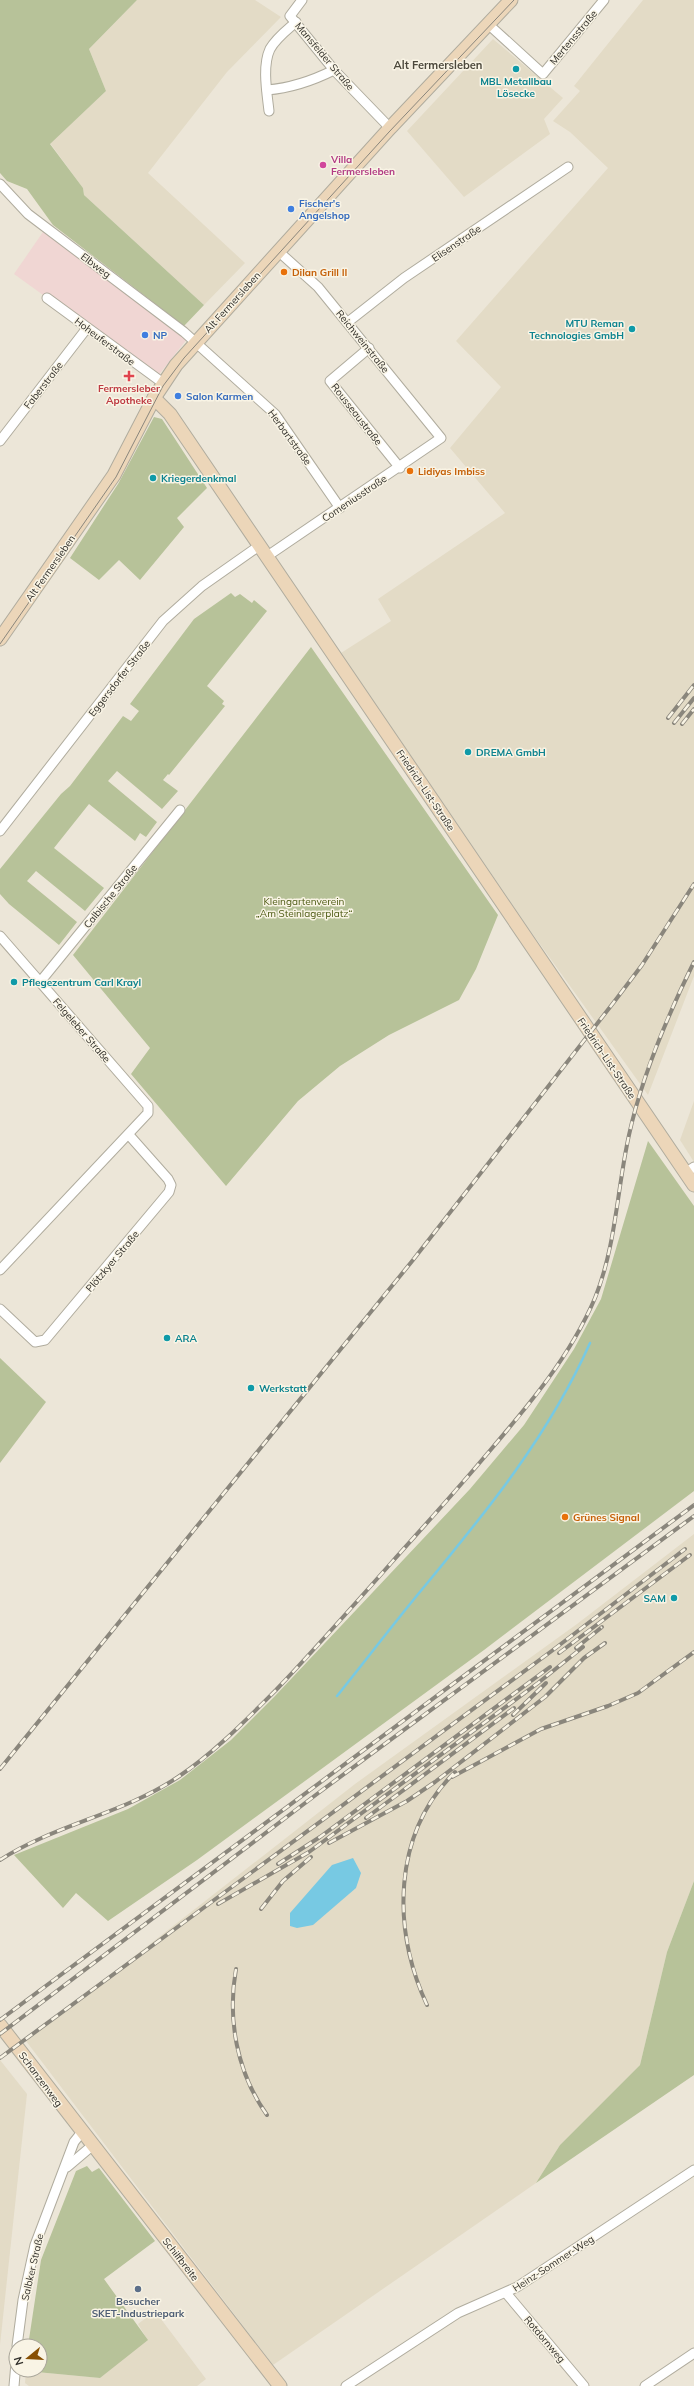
<svg xmlns="http://www.w3.org/2000/svg" width="694" height="2386" viewBox="0 0 694 2386" font-family="Mulish,sans-serif">
<rect width="100%" height="100%" fill="#ece6d8"/>
<polygon fill="#f0d6d3" points="43,232 140,301 187,339 157,377 14,274"/>
<g fill="#e3dbc6">
<polygon points="137,0 255,0 281,17 227,72 148,173 245,263 204,305 84,195 83,188 50,143 106,91 89,49"/>
<polygon points="643,0 694,0 694,976 648,1095 527,926 341,653 391,621 378,599 505,513 450,448 501,387 456,341 608,168 570,132 553,121 580,91 574,86"/>
<polygon points="493,39 563,98 544,119 550,134 464,197 407,131"/>
<polygon points="694,1101 694,1162 680,1140"/>
<polygon points="694,1534 694,1881 667,1952 640,2065 560,2145 536,2183 273,2365 26,2041 355,1784 577,1624"/>
<polygon points="0,2060 27,2094 0,2345"/>
<polygon points="155,2311 206,2379 197,2386 29,2386 25,2383 26,2371 100,2378 147,2339 138,2324"/>
</g>
<g fill="#b7c299">
<polygon points="0,0 137,0 89,49 106,91 50,144 83,188 84,195 204,305 184,326 53,225 27,189 7,181 0,173"/>
<polygon points="154,417 162,419 207,488 177,518 184,527 140,580 119,560 99,580 70,558 118,484"/>
<polygon points="231,593 235,597 240,594 252,603 254,600 267,611 207,686 224,701 222,704 225,706 169,775 168,774 163,780 178,791 162,809 117,771 108,781 157,822 146,837 140,833 135,841 89,804 54,848 104,888 85,911 36,871 27,881 77,922 59,945 9,904 0,894 0,869 61,794 70,786 123,716 131,721 139,711 130,704 194,619"/>
<polygon points="311,647 498,915 476,969 459,1000 389,1035 340,1066 298,1101 226,1186 131,1074 150,1048 73,955"/>
<polygon points="648,1141 694,1206 694,1491 484,1650 197,1860 108,1921 76,1893 63,1908 14,1855 128,1809 180,1780 231,1740 275,1696 470,1489 524,1425 574,1349 601,1299"/>
<polygon points="0,1358 46,1402 0,1463"/>
<polygon points="694,1881 694,2075 536,2183 560,2145 640,2065 667,1952"/>
<polygon points="87,2166 92,2172 99,2168 155,2241 104,2279 148,2340 100,2378 26,2371 40,2370 40,2346 28,2346 41,2260 76,2171"/>
</g>
<polygon fill="#77c9e3" points="353,1858 361,1873 356,1888 313,1925 297,1928 290,1926 290,1913 332,1865"/>
<g fill="none" stroke-linecap="round" stroke-linejoin="round">
<path stroke="#77c9e3" stroke-width="2.5" d="M337 1696C366 1660 394 1623 424 1587 487 1511 549 1435 590 1343"/>
<defs>
<g id="street">
<polyline points="302,0 290,16 334,70 390,128"/>
<polyline points="488,24 543,74 604,0"/>
<path d="M267 90C292 88 312 81 334 70"/>
<path d="M269 111C267 93 262 66 270 49 276 38 287 30 296 22"/>
<polyline points="0,184 28,214 184,332 275,414 340,508"/>
<polyline points="47,298 163,383"/>
<polyline points="348,322 404,278 568,167"/>
<polyline points="369,348 330,381 400,468"/>
<polyline points="0,441 87,328"/>
<polyline points="266,557 441,438 318,287 278,251"/>
<polyline points="0,831 163,621 202,586 259,546"/>
<polyline points="0,936 148,1106 148,1113 0,1270"/>
<polyline points="40,982 180,810"/>
<polyline points="685,1173 694,1167"/>
<polyline points="0,1309 35,1342 45,1340 169,1192 171,1185 168,1179 129,1135"/>
<polyline points="67,2167 93,2145"/>
<polyline points="506,2293 584,2386"/>
<polyline points="17,2346 23,2300 35,2245 74,2142 82,2132"/>
<polyline points="14,2386 16,2363"/>
<polyline points="346,2386 458,2313 517,2287 694,2170"/>
<polyline points="645,2386 694,2353"/>
</g>
<g id="secondary">
<polyline points="154,398 170,414 694,1185"/>
<polyline points="0,639 114,475 154,398 176,365 390,128 511,0"/>
<polyline points="0,2025 280,2386"/>
</g>
</defs>
<use href="#street" stroke="#b0ac9e" stroke-width="11"/>
<use href="#secondary" stroke="#b0ac9e" stroke-width="15"/>
<use href="#street" stroke="#fff" stroke-width="9"/>
<use href="#secondary" stroke="#ecd6b9" stroke-width="13"/>
<polyline stroke="#8a867c" stroke-width="1" points="0,644 116,477 163,386 184,358 389,132 514,0"/>
<defs>
<g id="rail">
<polyline points="668,718 694,685"/>
<polyline points="674,723 694,698"/>
<polyline points="682,724 694,709"/>
<polyline points="576,1648 602,1627"/>
<polyline points="559,1653 690,1555"/>
<polyline points="513,1715 546,1683"/>
<polyline points="0,1769 413,1260 614,1002 642,965 694,884"/>
<polyline points="452,1777 541,1729 608,1706 638,1693 694,1652"/>
<polyline points="366,1818 514,1708"/>
<polyline points="329,1843 407,1801 435,1782 545,1697 584,1658 605,1643"/>
<path d="M0 1860C56 1824 123 1814 178 1777 214 1753 245 1721 276 1690 316 1648 354 1605 392 1562 424 1526 456 1491 487 1454 528 1406 570 1357 595 1298 616 1246 617 1189 629 1135 642 1075 667 1017 694 962"/>
<polyline points="278,1864 320,1837 550,1667"/>
<polyline points="218,1904 309,1852 538,1683 583,1647"/>
<polyline points="261,1909 283,1881 311,1857"/>
<path d="M236 1969C227 2019 237 2073 267 2115"/>
<path d="M427 2005C392 1929 392 1834 455 1772"/>
<polyline points="0,2020 694,1505"/>
<polyline points="0,2034 317,1794 694,1516"/>
<polyline points="0,2058 553,1650 685,1549"/>
</g>
</defs>
<use href="#rail" stroke="#8a867c" stroke-width="4"/>
<use href="#rail" stroke="#f9f4e5" stroke-width="2.5" stroke-dasharray="8" stroke-linecap="butt"/>
</g>
<g fill="#0f9aa8" stroke="#f9f4e5" stroke-width="1.5">
<circle cx="516" cy="69" r="4"/>
<circle cx="632" cy="329" r="4"/>
<circle cx="153" cy="478" r="4"/>
<circle cx="468" cy="752" r="4"/>
<circle cx="14" cy="982" r="4"/>
<circle cx="167" cy="1338" r="4"/>
<circle cx="251" cy="1388" r="4"/>
<circle cx="674" cy="1598" r="4"/>
</g>
<circle fill="#d1479c" stroke="#f9f4e5" stroke-width="1.5" cx="323" cy="165" r="4"/>
<g fill="#3f7fe0" stroke="#f9f4e5" stroke-width="1.5">
<circle cx="291" cy="209" r="4"/>
<circle cx="145" cy="335" r="4"/>
<circle cx="178" cy="396" r="4"/>
</g>
<g fill="#e8710a" stroke="#f9f4e5" stroke-width="1.5">
<circle cx="284" cy="272" r="4"/>
<circle cx="410" cy="471" r="4"/>
<circle cx="565" cy="1517" r="4"/>
</g>
<path fill="#e0444e" stroke="#f9f4e5" stroke-width="1.5" d="M127 370h4v4h4v4h-4v4h-4v-4h-4v-4h4z"/>
<circle fill="#5c6f8a" stroke="#f9f4e5" stroke-width="1.5" cx="138" cy="2289" r="4"/>
<g text-anchor="middle" stroke-width="3" stroke-linejoin="round" paint-order="stroke">
<g font-size="10" fill="#312f2a" stroke="#f9f4e5">
<text transform="translate(573 37) rotate(-50)" y="4">Mertensstraße</text>
<text transform="translate(325 56) rotate(50)" y="4">Mansfelder Straße</text>
<text transform="translate(456 243) rotate(-34)" y="4">Elisenstraße</text>
<text transform="translate(96 265) rotate(37)" y="4">Elbweg</text>
<text transform="translate(232 302) rotate(-48)" y="4">Alt Fermersleben</text>
<text transform="translate(105 341) rotate(37)" y="4">Hoheuferstraße</text>
<text transform="translate(363 341) rotate(51)" y="4">Reichweinstraße</text>
<text transform="translate(43 385) rotate(-52)" y="4">Faberstraße</text>
<text transform="translate(357 414) rotate(52)" y="4">Rousseaustraße</text>
<text transform="translate(290 437) rotate(54)" y="4">Herbartstraße</text>
<text transform="translate(354 498) rotate(-34)" y="4">Comeniusstraße</text>
<text transform="translate(50 568) rotate(-55)" y="4">Alt Fermersleben</text>
<text transform="translate(119 678) rotate(-52)" y="4">Eggersdorfer Straße</text>
<text transform="translate(426 790) rotate(56)" y="4">Friedrich-List-Straße</text>
<text transform="translate(110 896) rotate(-51)" y="4">Calbische Straße</text>
<text transform="translate(82 1030) rotate(49)" y="4">Felgeleber Straße</text>
<text transform="translate(607 1058) rotate(56)" y="4">Friedrich-List-Straße</text>
<text transform="translate(112 1261) rotate(-50)" y="4">Plötzkyer Straße</text>
<text transform="translate(41 2079) rotate(53)" y="4">Schanzenweg</text>
<text transform="translate(181 2259) rotate(52)" y="4">Schilfbreite</text>
<text transform="translate(553 2263) rotate(-33)" y="4">Heinz-Sommer-Weg</text>
<text transform="translate(32 2267) rotate(-77)" y="4">Salbker Straße</text>
<text transform="translate(545 2339) rotate(50)" y="4">Rotdornweg</text>
</g>
<g font-size="10" font-weight="bold" fill="#0d838f" stroke="#f9f4e5" text-anchor="start">
<text x="516" y="85" text-anchor="middle">MBL Metallbau<tspan x="516" dy="12">Lösecke</tspan></text>
<text x="624" y="327" text-anchor="end">MTU Reman<tspan x="624" dy="12">Technologies GmbH</tspan></text>
<text x="161" y="482">Kriegerdenkmal</text>
<text x="476" y="756">DREMA GmbH</text>
<text x="22" y="986">Pflegezentrum Carl Krayl</text>
<text x="175" y="1342">ARA</text>
<text x="259" y="1392">Werkstatt</text>
<text x="666" y="1602" text-anchor="end">SAM</text>
</g>
<g font-size="10" font-weight="bold" fill="#b23c85" stroke="#f9f4e5" text-anchor="start">
<text x="331" y="163">Villa<tspan x="331" dy="12">Fermersleben</tspan></text>
</g>
<g font-size="10" font-weight="bold" fill="#366cbe" stroke="#f9f4e5" text-anchor="start">
<text x="299" y="207">Fischer's<tspan x="299" dy="12">Angelshop</tspan></text>
<text x="153" y="339">NP</text>
<text x="186" y="400">Salon Karmen</text>
</g>
<g font-size="10" font-weight="bold" fill="#c56008" stroke="#f9f4e5" text-anchor="start">
<text x="292" y="276">Dilan Grill II</text>
<text x="418" y="475">Lidiyas Imbiss</text>
<text x="573" y="1521">Grünes Signal</text>
</g>
<g font-size="10" font-weight="bold" fill="#be3a42" stroke="#f9f4e5">
<text x="129" y="392">Fermersleber<tspan x="129" dy="12">Apotheke</tspan></text>
</g>
<g font-size="10" fill="#4a5810" stroke="#f9f4e5">
<text x="304" y="905">Kleingartenverein<tspan x="304" dy="12">„Am Steinlagerplatz“</tspan></text>
</g>
<g font-size="10" font-weight="bold" fill="#4e5e75" stroke="#f9f4e5">
<text x="138" y="2305">Besucher<tspan x="138" dy="12">SKET-Industriepark</tspan></text>
</g>
<g font-size="11" font-weight="bold" fill="#4c483c" stroke="#f9f4e5">
<text x="438" y="69">Alt Fermersleben</text>
</g>
</g>
<g transform="translate(28 2358) rotate(252)"><circle r="19" fill="#f9f4e5" stroke="#a9a59a"/>
<path d="M0-3L7 15L0 10L-7 15Z" fill="#885003"/>
<text y="-6" font-size="11" font-weight="bold" text-anchor="middle" fill="#312f2a">N</text>
</g>
</svg>
